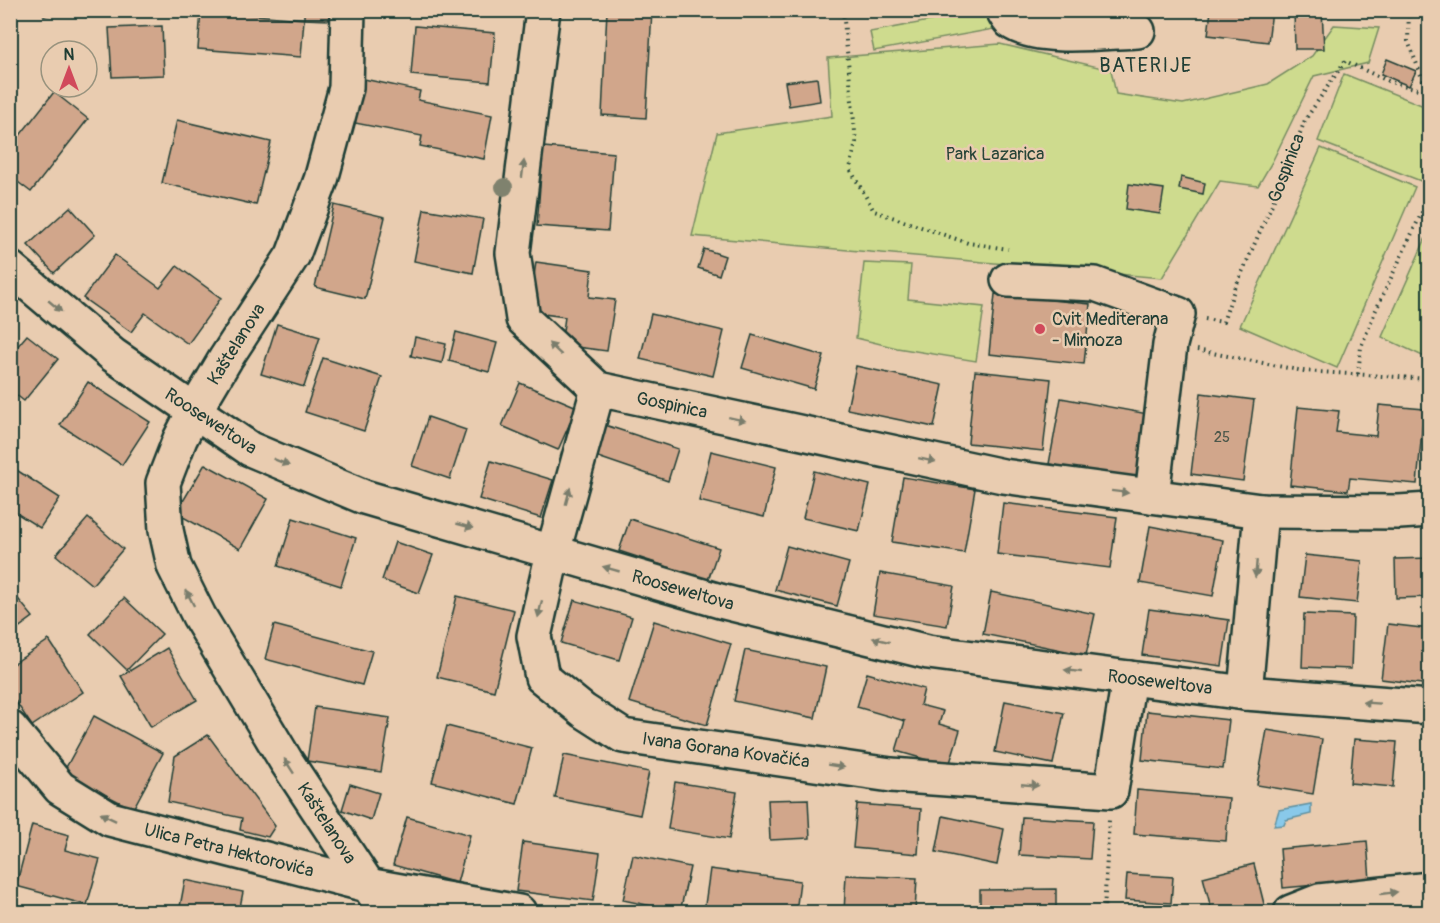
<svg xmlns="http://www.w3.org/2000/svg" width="1440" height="923" viewBox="0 0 1440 923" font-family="Pangolin,sans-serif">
<rect width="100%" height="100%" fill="#e9ccb0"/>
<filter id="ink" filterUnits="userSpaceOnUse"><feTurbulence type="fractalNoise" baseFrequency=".0167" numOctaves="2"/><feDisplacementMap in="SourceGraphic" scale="12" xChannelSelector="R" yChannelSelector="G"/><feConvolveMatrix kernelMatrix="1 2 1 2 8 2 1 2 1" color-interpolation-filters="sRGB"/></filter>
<g filter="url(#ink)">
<g fill="#cedb8e" stroke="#768c61" stroke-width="1.5">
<polygon points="988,10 999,28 874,51 870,32"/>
<polygon points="1334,25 1379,28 1368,63 1314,76 1272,162 1258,186 1220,181 1162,278 692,236 717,133 832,116 828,58 1000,44 1111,70 1116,94 1183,104 1268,84 1312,56"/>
<polygon points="1344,74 1429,108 1429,174 1426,183 1318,141"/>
<polygon points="1321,148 1415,187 1337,368 1240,326"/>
<polygon points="1429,231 1429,359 1382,337"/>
<polygon points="864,263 911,265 908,299 984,307 976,361 897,348 856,338"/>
</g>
<polygon fill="#89c9ea" stroke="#5f91a1" stroke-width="1.5" points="1311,804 1311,814 1286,820 1284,825 1274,826 1279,810"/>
<g fill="#d1a68b" stroke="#1f3d34" stroke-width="1.5">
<polygon points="42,10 66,10 44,16"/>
<polygon points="304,10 329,10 329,20 304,19"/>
<polygon points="607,10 652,10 646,118 602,115"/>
<polygon points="789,10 822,10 822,15 789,16"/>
<polygon points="1211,10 1272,11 1268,42 1208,35"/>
<polygon points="1294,10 1322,10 1324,49 1295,49"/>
<polygon points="201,11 304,19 301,57 198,49"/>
<polygon points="162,26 164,75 112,77 109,28"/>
<polygon points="415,26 495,33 490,82 411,75"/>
<polygon points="1387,59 1416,71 1409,86 1381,74"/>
<polygon points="817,78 820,101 789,106 785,82"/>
<polygon points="364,79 420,91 418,100 492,115 484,159 420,146 422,136 355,123"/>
<polygon points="54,92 88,119 31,192 10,176 10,148"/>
<polygon points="177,120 271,142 256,205 162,183"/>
<polygon points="543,147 614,153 608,231 537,226"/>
<polygon points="1181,177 1205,183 1203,194 1179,189"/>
<polygon points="1129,184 1164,189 1160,214 1126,209"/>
<polygon points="334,205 385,217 365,299 315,287"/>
<polygon points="70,207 95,235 54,273 28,245"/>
<polygon points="424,209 483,219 473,273 414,261"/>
<polygon points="704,249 725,256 719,275 698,268"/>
<polygon points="115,255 160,288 177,266 221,298 188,344 145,313 131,332 83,298"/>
<polygon points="536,262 592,270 589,297 615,300 607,351 561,345 565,317 529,312"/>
<polygon points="995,294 1090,304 1084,364 989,354"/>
<polygon points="651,314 724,331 713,376 640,359"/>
<polygon points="277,324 320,337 304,387 261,374"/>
<polygon points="456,332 497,343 489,372 449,361"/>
<polygon points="27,335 58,359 24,401 10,390 10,355"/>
<polygon points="752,335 824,356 814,389 742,368"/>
<polygon points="415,337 446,344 442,363 411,356"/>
<polygon points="323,358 382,377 364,431 305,412"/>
<polygon points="856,366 943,385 934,427 847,409"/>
<polygon points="975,371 1051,379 1043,451 968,443"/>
<polygon points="88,382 150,422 122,465 60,425"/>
<polygon points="520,383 577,407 558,450 502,426"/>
<polygon points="1201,393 1254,400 1243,481 1191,474"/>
<polygon points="1061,398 1148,414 1136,480 1049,464"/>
<polygon points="1379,405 1424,409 1417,484 1350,478 1348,491 1290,485 1298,407 1339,411 1336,432 1376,436"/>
<polygon points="428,417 466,430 450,479 412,466"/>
<polygon points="605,425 678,449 668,481 595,456"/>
<polygon points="711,451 776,467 764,517 699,501"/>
<polygon points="491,461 553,480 541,518 479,499"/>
<polygon points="205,464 268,499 240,549 176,513"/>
<polygon points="15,469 60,498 40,528 10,509 10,476"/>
<polygon points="814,471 870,485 859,531 803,518"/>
<polygon points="903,477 975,489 964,553 892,542"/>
<polygon points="1003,503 1117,517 1110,568 997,554"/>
<polygon points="88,518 123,549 92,585 56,555"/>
<polygon points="293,518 356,538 341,586 278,566"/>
<polygon points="630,519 719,548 708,580 619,551"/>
<polygon points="1150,526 1223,540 1213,596 1140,583"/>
<polygon points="395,542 433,555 419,593 382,580"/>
<polygon points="787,546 849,563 837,606 775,590"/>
<polygon points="1305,555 1362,561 1357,603 1300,597"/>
<polygon points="1430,558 1430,597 1396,598 1395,559"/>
<polygon points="880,573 954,586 947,626 873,614"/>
<polygon points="10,589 33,617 10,634"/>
<polygon points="991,592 1095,614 1086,655 983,634"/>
<polygon points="457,596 514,610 494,691 437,677"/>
<polygon points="124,598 162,634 127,670 90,634"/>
<polygon points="574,600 632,617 619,660 561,643"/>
<polygon points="1149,609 1229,620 1222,666 1142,655"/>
<polygon points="1304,614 1353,616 1351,669 1302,667"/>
<polygon points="654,621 731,644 707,725 629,702"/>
<polygon points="1388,624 1430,629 1430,685 1381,679"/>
<polygon points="274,625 372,651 362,685 265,659"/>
<polygon points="49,640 83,692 32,726 10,693 10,666"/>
<polygon points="167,648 197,700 151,727 121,676"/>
<polygon points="745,650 826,667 815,718 734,701"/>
<polygon points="867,673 924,689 920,705 943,711 939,724 960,730 949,766 896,751 905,721 857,707"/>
<polygon points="1005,701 1064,713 1053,764 995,752"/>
<polygon points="315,707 390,718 381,772 307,761"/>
<polygon points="1147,711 1229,720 1223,769 1142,760"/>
<polygon points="94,716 163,753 133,809 63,773"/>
<polygon points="447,726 532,748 517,804 432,782"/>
<polygon points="1267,730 1322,739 1313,794 1257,785"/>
<polygon points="208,735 275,826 268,837 240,830 242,818 168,802 175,756"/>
<polygon points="1354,739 1397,742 1393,787 1350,783"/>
<polygon points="564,755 649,772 640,815 555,798"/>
<polygon points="675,782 737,792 729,839 668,829"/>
<polygon points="350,784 379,793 371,820 342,810"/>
<polygon points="1137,790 1229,798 1226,841 1134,834"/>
<polygon points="808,799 810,838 770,840 768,800"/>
<polygon points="857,804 921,809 918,854 853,848"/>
<polygon points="943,816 1004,829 997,865 936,852"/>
<polygon points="407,817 470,835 457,883 393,865"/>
<polygon points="1022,817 1093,821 1090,859 1019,855"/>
<polygon points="32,825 69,835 65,850 100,859 87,905 16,886"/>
<polygon points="1367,841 1370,880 1283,888 1280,849"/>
<polygon points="523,842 600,853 593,901 516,891"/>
<polygon points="633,855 690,867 680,912 623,900"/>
<polygon points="1254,864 1265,908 1247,912 1212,912 1203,877"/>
<polygon points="710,869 800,881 796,912 704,912"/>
<polygon points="1127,874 1173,877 1171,903 1125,900"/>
<polygon points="846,875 917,878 915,912 844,912"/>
<polygon points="185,880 243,892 239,912 179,912"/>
<polygon points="1056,889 1056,912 980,912 980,890"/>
</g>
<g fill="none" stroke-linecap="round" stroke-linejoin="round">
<defs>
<g id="minor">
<polyline points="348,10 346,88 321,180 293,255 226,358 194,412 180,439 163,483 166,530 174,566 199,616 286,761 386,912"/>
<polyline points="543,10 513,253 523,319 598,389 1003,476 1261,511 1399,512 1430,510"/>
<path d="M1003 10C1005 14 1008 19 1011 22 1037 41 1106 32 1138 31"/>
<polyline points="10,268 113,355 250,449 364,497 720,601 928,652 1245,693 1430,707"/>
<polyline points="1008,280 1095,284 1178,314 1170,345 1152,496"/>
<polyline points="598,389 553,552 534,636 542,677 584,711 623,736 891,775 1111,791 1129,678"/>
<polyline points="1245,693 1261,511"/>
<polyline points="10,728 60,788 110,819 367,885 519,912"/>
<polyline points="1291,912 1319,901 1430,889"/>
</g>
</defs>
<use href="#minor" stroke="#1f3d34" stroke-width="38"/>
<g stroke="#1f3d34" stroke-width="4" stroke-dasharray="1.5 4.5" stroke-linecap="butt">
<polyline points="843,10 856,142 850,169 874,211 968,243 1008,249"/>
<polyline points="1409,10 1408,41 1427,91 1429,91"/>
<polyline points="1205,319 1223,322 1233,293 1283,179 1305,120 1345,61 1390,82 1430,92"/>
<polyline points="1197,350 1303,371 1430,379"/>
<polyline points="1358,374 1361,347 1375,312 1430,195"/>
<polyline points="1104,912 1109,820"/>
</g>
<use href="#minor" stroke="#e9ccb0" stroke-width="33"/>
</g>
<circle fill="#7f826e" cx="504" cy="187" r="9"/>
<defs><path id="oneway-solid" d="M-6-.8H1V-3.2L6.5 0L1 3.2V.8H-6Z" transform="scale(1.5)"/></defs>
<g fill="#7a7d6c">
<use href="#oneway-solid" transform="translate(523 169) rotate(-83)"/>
<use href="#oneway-solid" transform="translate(55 306) rotate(40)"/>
<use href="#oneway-solid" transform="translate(555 349) rotate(-137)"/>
<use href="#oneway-solid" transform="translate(737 419) rotate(12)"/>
<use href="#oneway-solid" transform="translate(927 460) rotate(12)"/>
<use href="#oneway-solid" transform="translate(281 462) rotate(22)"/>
<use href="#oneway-solid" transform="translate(1120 492) rotate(7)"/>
<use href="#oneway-solid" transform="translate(568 496) rotate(-75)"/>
<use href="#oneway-solid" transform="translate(465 526) rotate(16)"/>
<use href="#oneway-solid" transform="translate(611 569) rotate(-164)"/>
<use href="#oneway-solid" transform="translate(1256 569) rotate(95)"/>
<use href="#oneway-solid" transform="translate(190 598) rotate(-117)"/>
<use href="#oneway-solid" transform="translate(540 609) rotate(103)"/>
<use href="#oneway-solid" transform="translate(881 640) rotate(-166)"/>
<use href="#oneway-solid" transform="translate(1073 671) rotate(-173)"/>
<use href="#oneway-solid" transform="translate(1371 703) rotate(-176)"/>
<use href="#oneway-solid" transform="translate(289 766) rotate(-123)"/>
<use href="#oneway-solid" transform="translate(836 766) rotate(9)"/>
<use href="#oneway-solid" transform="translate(1030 785) rotate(5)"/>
<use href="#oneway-solid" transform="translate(108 817) rotate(-154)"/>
<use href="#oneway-solid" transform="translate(1389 893) rotate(-7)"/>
</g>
</g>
<circle fill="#d1495b" stroke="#e9ccb0" stroke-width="2" cx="1040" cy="329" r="6"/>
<g text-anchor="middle" stroke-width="5" stroke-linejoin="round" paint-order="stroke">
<g font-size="15" fill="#4c574a">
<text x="1222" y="442">25</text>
</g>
<g font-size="18" fill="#284538" stroke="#e9ccb0">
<text x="995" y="160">Park Lazarica</text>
</g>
<g font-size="18" fill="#1f3d34" stroke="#e9ccb0">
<text transform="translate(1286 168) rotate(-69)" y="6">Gospinica</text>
<text transform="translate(236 344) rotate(-58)" y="6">Kaštelanova</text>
<text transform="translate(672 405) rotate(12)" y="6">Gospinica</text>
<text transform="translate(211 421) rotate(33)" y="6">Rooseweltova</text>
<text transform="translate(683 590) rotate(16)" y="6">Rooseweltova</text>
<text transform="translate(1160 682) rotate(7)" y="6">Rooseweltova</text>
<text transform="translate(726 750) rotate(8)" y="6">Ivana Gorana Kovačića</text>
<text transform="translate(327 823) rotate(57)" y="6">Kaštelanova</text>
<text transform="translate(229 850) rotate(14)" y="6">Ulica Petra Hektorovića</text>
</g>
<g font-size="18" fill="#1f3d34" stroke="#e9ccb0" text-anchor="start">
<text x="1052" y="325">Cvit Mediterana<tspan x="1052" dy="21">- Mimoza</tspan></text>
</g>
<g font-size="20" letter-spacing="1.5" fill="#1f3d34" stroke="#e9ccb0">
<text x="1146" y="72">BATERIJE</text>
</g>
</g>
<rect width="1440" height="923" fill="none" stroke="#e9ccb0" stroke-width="36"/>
<rect x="18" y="18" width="1404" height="887" fill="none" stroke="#1f3d34" stroke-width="2" filter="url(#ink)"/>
<g transform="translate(69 69)"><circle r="28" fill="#e9ccb0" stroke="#98937e" stroke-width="1.5"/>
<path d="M0-4.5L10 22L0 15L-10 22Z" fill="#d1495b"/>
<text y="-9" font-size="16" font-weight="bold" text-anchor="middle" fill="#1f3d34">N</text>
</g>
</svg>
